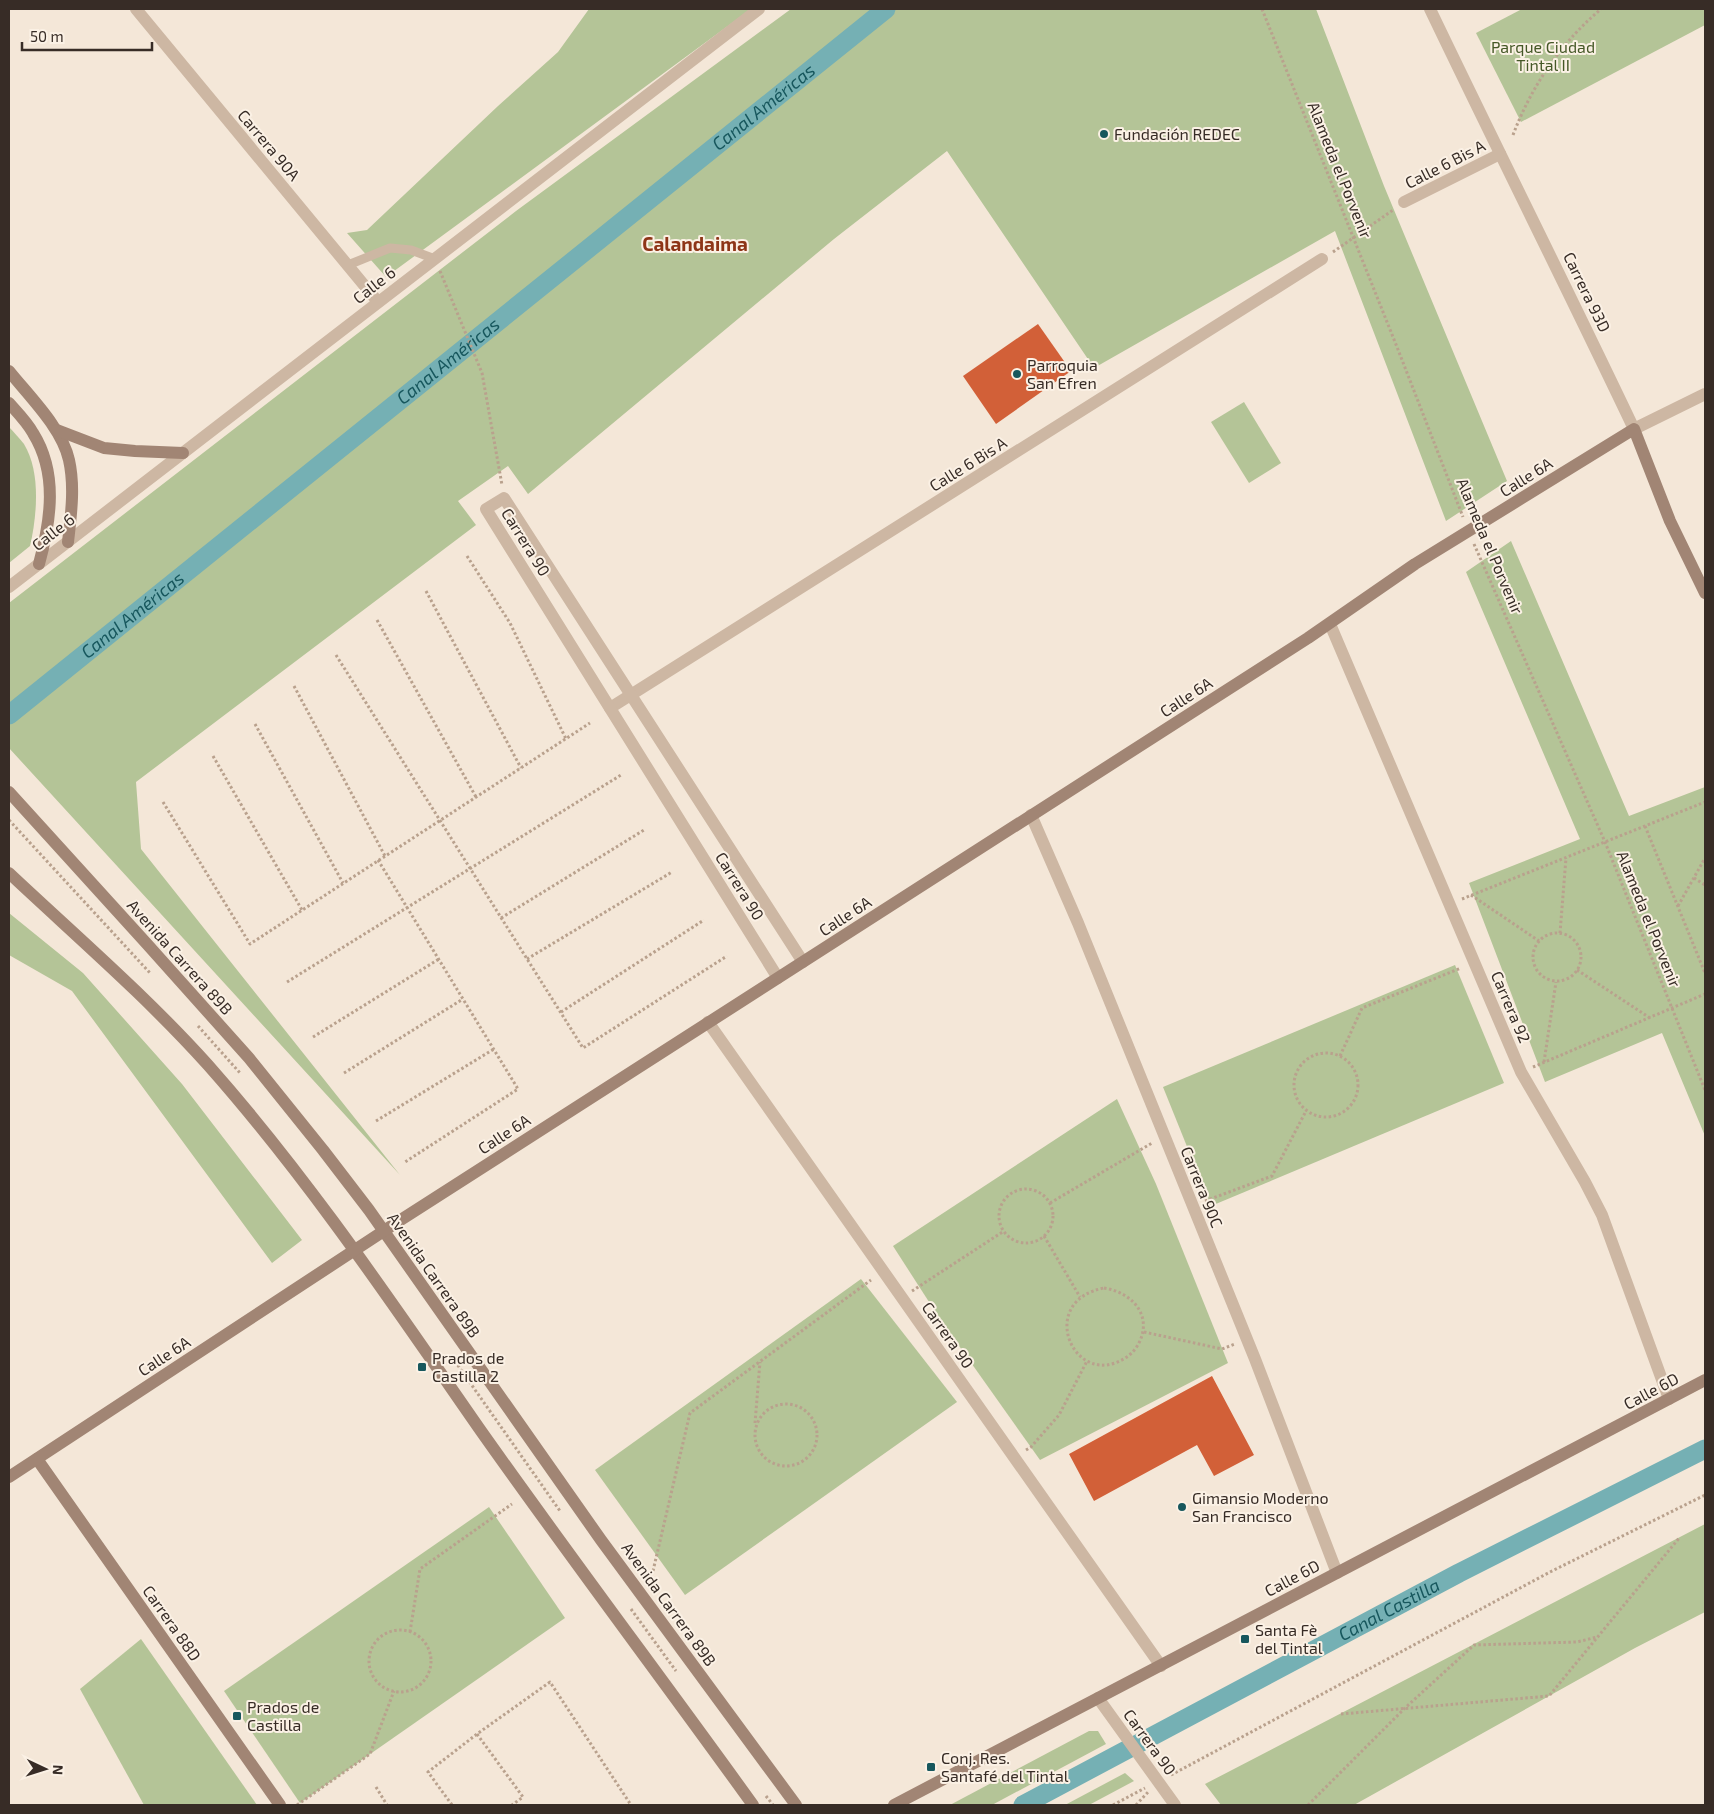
<svg xmlns="http://www.w3.org/2000/svg" width="1714" height="1814" viewBox="0 0 1714 1814" font-family="'Exo 2',sans-serif">
<rect width="100%" height="100%" fill="#f4e7d8"/>
<g fill="#b4c497">
<polygon points="589,9 751,9 386,277 347,233 367,230 498,106 558,52"/>
<polygon points="791,9 1316,9 1384,186 1507,481 1446,521 1335,231 1094,368 947,151 834,239 528,494 508,466 458,501 476,525 136,782 141,849 400,1175 9,748 9,603 516,211"/>
<polygon points="1522,9 1705,9 1705,25 1521,122 1476,33"/>
<polygon points="1244,402 1281,463 1249,483 1211,422"/>
<path d="M9 427C14 432 19 438 24 444 41 472 37 516 30 546L9 563Z"/>
<polygon points="1511,541 1629,816 1705,787 1705,1136 1662,1033 1545,1082 1469,883 1580,839 1466,572"/>
<polygon points="9,913 83,973 182,1084 302,1240 272,1263 72,991 9,955"/>
<polygon points="1455,965 1504,1083 1211,1206 1163,1087"/>
<polygon points="1117,1099 1156,1184 1228,1363 1040,1460 940,1319 893,1246"/>
<polygon points="861,1279 957,1402 685,1595 595,1470"/>
<polygon points="489,1507 565,1618 300,1803 224,1691"/>
<polygon points="1705,1524 1705,1612 1635,1648 1354,1805 1221,1805 1205,1784"/>
<polygon points="141,1639 257,1805 144,1805 80,1689"/>
<polygon points="1089,1731 1098,1731 1106,1744 992,1805 950,1805"/>
<polygon points="1125,1773 1134,1781 1089,1805 1065,1805"/>
</g>
<g fill="none" stroke-linecap="round" stroke-linejoin="round">
<g stroke="#75b0b4" stroke-width="19">
<path id="s1" d="M9 715 886 9"/>
<path id="s2" d="M1023 1805 1459 1573 1705 1449"/>
</g>
</g>
<g fill="#d26038">
<polygon points="1038,324 1071,371 996,424 963,376"/>
<polygon points="1212,1376 1254,1455 1214,1476 1197,1445 1094,1501 1069,1454"/>
</g>
<g fill="none" stroke-linecap="round" stroke-linejoin="round">
<g stroke="#b9a18d" stroke-width="3" stroke-dasharray="2.5 2.5" stroke-linecap="butt">
<polyline points="1262,9 1397,347 1463,517"/>
<path d="M1513 135C1532 85 1561 43 1601 9"/>
<polyline points="1333,252 1393,210"/>
<polyline points="440,271 482,373 502,485"/>
<polyline points="1474,544 1605,842 1705,1090"/>
<polyline points="467,556 510,623 566,739"/>
<polyline points="426,591 521,768"/>
<polyline points="377,620 476,797"/>
<polyline points="336,655 583,1048 727,956"/>
<polyline points="294,686 385,856"/>
<polyline points="255,724 343,883"/>
<polyline points="213,756 302,910"/>
<polyline points="163,802 250,944 590,723"/>
<polyline points="9,820 150,973"/>
<polyline points="1645,826 1705,973"/>
<polyline points="378,860 518,1089 405,1162"/>
<polyline points="1694,878 1705,885"/>
<polyline points="1471,895 1539,941"/>
<polyline points="1462,899 1705,802"/>
<polyline points="1678,906 1705,858"/>
<polyline points="501,918 644,830"/>
<circle cx="1557" cy="957" r="24"/>
<polyline points="1560,933 1566,858"/>
<polyline points="527,959 672,872"/>
<polyline points="1577,970 1650,1018"/>
<polyline points="287,982 621,775"/>
<polyline points="561,1012 704,920"/>
<polyline points="198,1026 240,1073"/>
<polyline points="313,1037 439,959"/>
<circle cx="1326" cy="1085" r="32"/>
<polyline points="1340,1056 1362,1008 1461,968"/>
<polyline points="1544,1062 1556,982"/>
<polyline points="1533,1067 1705,994"/>
<polyline points="344,1073 463,999"/>
<polyline points="376,1121 494,1049"/>
<circle cx="1026" cy="1216" r="27"/>
<polyline points="1205,1201 1272,1176 1306,1111"/>
<polyline points="1050,1203 1152,1143"/>
<polyline points="1044,1236 1080,1297"/>
<path d="M1104 1288C1135 1293 1155 1319 1136 1348 1130 1356 1123 1360 1115 1363 1069 1379 1040 1300 1104 1288Z"/>
<polyline points="912,1291 1004,1231"/>
<polyline points="1144,1332 1222,1349 1235,1344"/>
<polyline points="452,1357 560,1511"/>
<circle cx="786" cy="1435" r="31"/>
<polyline points="755,1423 760,1362"/>
<polyline points="1026,1450 1031,1447 1059,1415 1087,1361"/>
<polyline points="653,1571 690,1413 871,1280"/>
<polyline points="631,1609 676,1671"/>
<circle cx="400" cy="1661" r="31"/>
<polyline points="410,1632 420,1569 512,1504"/>
<polyline points="1341,1714 1549,1696 1680,1537"/>
<polyline points="477,1734 523,1797 512,1805"/>
<polyline points="1171,1775 1550,1572 1705,1495"/>
<polyline points="376,1787 387,1805"/>
<polyline points="766,1796 773,1805"/>
<polyline points="297,1805 370,1754 394,1691"/>
<polyline points="452,1805 428,1772 477,1734 550,1682 631,1805"/>
<polyline points="1113,1805 1145,1788"/>
<polyline points="1136,1805 1149,1791"/>
<polyline points="1308,1805 1405,1708 1474,1645 1577,1642 1597,1637"/>
</g>
<polyline stroke="#cdb7a3" stroke-width="9" points="348,265 390,248 411,250 435,259"/>
<g stroke="#cdb7a3" stroke-width="12">
<polyline points="136,9 378,302"/>
<path d="M1430 9C1497 149 1567 288 1634 429L1705 394"/>
<polyline points="1404,202 1500,154"/>
<polyline points="9,587 759,9"/>
<polyline points="1330,624 1521,1072 1585,1182 1602,1215 1669,1399"/>
<polyline points="610,708 1322,259"/>
<polyline points="1031,815 1078,923 1255,1359 1337,1573"/>
<polyline points="778,978 486,509 504,498 803,962"/>
<polyline points="708,1022 1161,1666"/>
<polyline points="1098,1698 1175,1805"/>
</g>
<g stroke="#a18574" stroke-width="12">
<path d="M9 371C29 396 62 428 69 460 75 487 71 515 68 542"/>
<path d="M9 403C17 412 27 422 33 433 58 473 51 520 39 564"/>
<polyline points="57,430 104,448 135,451 183,453"/>
<polyline points="9,792 147,944 249,1058 323,1150 369,1210 601,1540 796,1805"/>
<path d="M9 873C76 936 146 996 208 1065 309 1179 394 1306 481 1431 570 1557 663 1680 753 1805"/>
<polyline points="37,1459 280,1805"/>
<polyline points="9,1477 399,1221 1308,638 1415,564 1634,429 1670,521 1705,593"/>
<polyline points="894,1805 1705,1380"/>
</g>
</g>
<g fill="#17575d" stroke="#fbf1e5" stroke-width="2">
<circle cx="1104" cy="134" r="5"/>
<circle cx="1017" cy="374" r="5"/>
<rect x="417" y="1362" width="10" height="10" rx="2.5"/>
<circle cx="1182" cy="1507" r="5"/>
<rect x="1240" y="1634" width="10" height="10" rx="2.5"/>
<rect x="232" y="1711" width="10" height="10" rx="2.5"/>
<rect x="926" y="1762" width="10" height="10" rx="2.5"/>
</g>
<g text-anchor="middle" stroke-width="4" stroke-linejoin="round" paint-order="stroke">
<g font-size="16" fill="#455827" stroke="#fbf1e5">
<text x="1543" y="53">Parque Ciudad<tspan x="1543" dy="18">Tintal II</tspan></text>
</g>
<g font-size="16" fill="#372c26" stroke="#fbf1e5" text-anchor="start">
<text x="1114" y="140">Fundación REDEC</text>
<text x="1027" y="371">Parroquia<tspan x="1027" dy="18">San Efren</tspan></text>
<text x="432" y="1364">Prados de<tspan x="432" dy="18">Castilla 2</tspan></text>
<text x="1192" y="1504">Gimansio Moderno<tspan x="1192" dy="18">San Francisco</tspan></text>
<text x="1255" y="1636">Santa Fè<tspan x="1255" dy="18">del Tintal</tspan></text>
<text x="247" y="1713">Prados de<tspan x="247" dy="18">Castilla</tspan></text>
<text x="941" y="1764">Conj. Res.<tspan x="941" dy="18">Santafé del Tintal</tspan></text>
</g>
<g font-size="16" fill="#372c26" stroke="#fbf1e5">
<text transform="translate(269 145) rotate(50)" y="6">Carrera 90A</text>
<text transform="translate(1445 164) rotate(-27)" y="6">Calle 6 Bis A</text>
<text transform="translate(1340 170) rotate(68)" y="6">Alameda el Porvenir</text>
<text transform="translate(374 285) rotate(-38)" y="6">Calle 6</text>
<text transform="translate(1587 292) rotate(64)" y="6">Carrera 93D</text>
<text transform="translate(968 464) rotate(-32)" y="6">Calle 6 Bis A</text>
<text transform="translate(1526 477) rotate(-32)" y="6">Calle 6A</text>
<text transform="translate(53 532) rotate(-38)" y="6">Calle 6</text>
<text transform="translate(526 542) rotate(58)" y="6">Carrera 90</text>
<text transform="translate(1490 546) rotate(67)" y="6">Alameda el Porvenir</text>
<text transform="translate(1186 697) rotate(-33)" y="6">Calle 6A</text>
<text transform="translate(740 886) rotate(58)" y="6">Carrera 90</text>
<text transform="translate(845 916) rotate(-33)" y="6">Calle 6A</text>
<text transform="translate(1649 919) rotate(68)" y="6">Alameda el Porvenir</text>
<text transform="translate(180 957) rotate(48)" y="6">Avenida Carrera 89B</text>
<text transform="translate(1511 1007) rotate(67)" y="6">Carrera 92</text>
<text transform="translate(504 1134) rotate(-33)" y="6">Calle 6A</text>
<text transform="translate(1202 1187) rotate(68)" y="6">Carrera 90C</text>
<text transform="translate(434 1275) rotate(55)" y="6">Avenida Carrera 89B</text>
<text transform="translate(948 1335) rotate(55)" y="6">Carrera 90</text>
<text transform="translate(164 1356) rotate(-33)" y="6">Calle 6A</text>
<text transform="translate(1651 1391) rotate(-28)" y="6">Calle 6D</text>
<text transform="translate(1292 1578) rotate(-28)" y="6">Calle 6D</text>
<text transform="translate(669 1604) rotate(54)" y="6">Avenida Carrera 89B</text>
<text transform="translate(172 1623) rotate(55)" y="6">Carrera 88D</text>
<text transform="translate(1150 1742) rotate(54)" y="6">Carrera 90</text>
</g>
<g font-size="18" font-style="italic" fill="#17575d" stroke="#fbf1e5">
<text dy="6" stroke="none"><textPath href="#s1" startOffset="969">Canal Américas</textPath></text>
<text dy="6" stroke="none"><textPath href="#s1" startOffset="564">Canal Américas</textPath></text>
<text dy="6" stroke="none"><textPath href="#s1" startOffset="159">Canal Américas</textPath></text>
<text dy="6" stroke="none"><textPath href="#s2" startOffset="415">Canal Castilla</textPath></text>
</g>
<g font-size="19" font-weight="bold" fill="#8e3517" stroke="#fbf1e5">
<text x="695" y="251">Calandaima</text>
</g>
</g>
<rect width="1714" height="1814" fill="none" stroke="#372c26" stroke-width="20"/>
<g transform="translate(45 1769) rotate(94)" stroke="#fbf1e5" stroke-width="4" paint-order="stroke">
<path d="M0-4L9 19L0 12L-9 19Z" fill="#372c26"/>
<text y="-8" font-size="14" font-weight="bold" text-anchor="middle" fill="#372c26">N</text>
</g>
<path d="M22 42v8h130v-8" fill="none" stroke="#372c26" stroke-width="2.5"/>
<text x="30" y="42" font-size="15" fill="#372c26" stroke="#fbf1e5" stroke-width="4" paint-order="stroke">50 m</text>
</svg>
